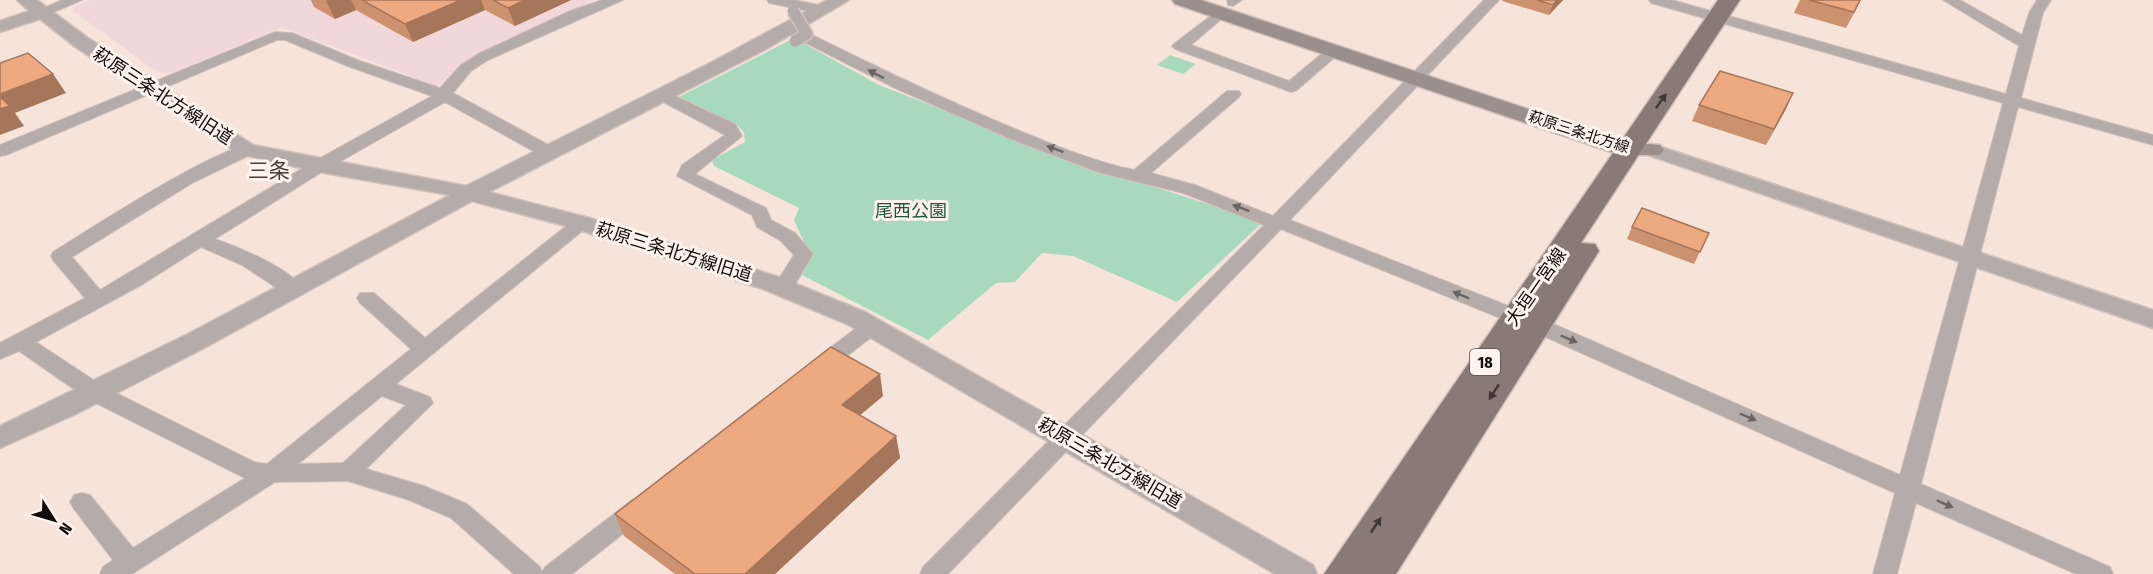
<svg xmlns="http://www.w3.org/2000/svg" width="2153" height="574" viewBox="0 0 2153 574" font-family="'Fira Sans Condensed','Noto Sans JP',sans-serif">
<rect width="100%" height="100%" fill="#f6e4db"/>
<polygon fill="#f1d7da" points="91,0 595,0 471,57 437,86 281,27 171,74 156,71 73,11 76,5"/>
<g fill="#a9d9bc">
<polygon points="794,38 879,85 987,127 1118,175 1263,222 1177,302 1073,256 1042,253 1015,282 996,283 928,340 802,275 811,257 794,220 799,208 714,166 712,160 745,142 744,132 734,123 679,97"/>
<polygon points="1170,55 1196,64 1183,74 1157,65"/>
</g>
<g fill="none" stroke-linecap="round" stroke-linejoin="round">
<defs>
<g id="minor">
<polygon points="62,0 82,0 47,15 37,15 35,12"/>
<path d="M602 0H623L488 60 471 71 453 93 554 148 557 152 554 156H542L445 102 325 170 215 239C238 247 290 268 303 289L300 294H286L242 265 201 247 143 284 36 342 104 387 254 462 267 464 411 349 360 303 357 298 360 293H374L425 338 575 219H587L590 223 587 227 396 384 430 397 433 403 366 469 424 486 467 504 540 567 542 572 545 567 632 500 640 497 648 500 652 507 648 514 572 574H514L451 518 409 500 348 481 275 482 132 574H100L103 567 113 560 74 509 70 502 74 495 82 493 90 495 133 548 245 478 88 399 19 351 0 359V343L85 298 53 260 51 256 53 252C84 233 226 140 252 146L254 150 252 154 194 182 72 257 100 290 313 162 432 96 350 67 285 40H277L6 155 0 156V145L275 32 292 33 360 61 440 88 461 65 478 54 570 11ZM382 396 406 405 343 463 298 464Z"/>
<polygon points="767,0 795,0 828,7 830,10 823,14 769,3"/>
<polygon points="1227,0 1242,0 1233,6 1228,5"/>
<path d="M1484 0H1499L1290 220 1544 320 1900 475 2003 103 1651 3 1649 0H1672L2006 94 2019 46 1943 0H1960L2022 35 2029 13 2037 0H2051L2043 13 2021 98 2153 135V145L2018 107 1921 484 2110 567 2113 574H2076L1916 503 1897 574H1873L1895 493 1530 330 1281 229 948 574H920L923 567 1264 225 1183 193 1098 172 1011 139 897 89 786 33 784 30 786 27H796C866 62 936 96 1008 126 1049 143 1091 161 1134 170L1227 91H1239L1241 94 1239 97 1151 173 1195 185 1273 216Z"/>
<polygon points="1220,9 1227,13 1225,16 1191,45 1289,81 1330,47 1335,45 1343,50 1297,90 1291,92 1175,49 1172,46 1175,43"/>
<polygon points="662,90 735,124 742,136 695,174 766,208 771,220 795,233 813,254 790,293 776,293 773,288 794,255 781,241 757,227 752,215 677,176 682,165 725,135 656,98 654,95"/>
<polygon points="871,320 878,322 881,327 878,332 826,372 819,375 812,372 809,367 812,362 864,322"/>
</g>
<g id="tertiary">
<polygon points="17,0 37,0 88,38 253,145 466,186 714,61 827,0 849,0 768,48 489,192 589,218 779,277 865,312 1313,565 1317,574 1275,574 847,324 763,289 573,228 472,201 206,347 76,414 0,448 0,426 188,334 450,195 319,172 239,154 74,46 40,19 0,32 0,21 29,11"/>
<polygon points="1652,144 2153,310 2153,328 1645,154 1642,150 1645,146"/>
</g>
<polygon id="secondary" points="1172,0 1201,0 1630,143 1660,145 1664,150 1660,155 1620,155 1175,4"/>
<polygon id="primary" points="1718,0 1740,0 1581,243 1595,244 1599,251 1396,574 1324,574"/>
</defs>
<use href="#minor" stroke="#d1c1b9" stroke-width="2"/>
<use href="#tertiary" stroke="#d1c1b9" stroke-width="3"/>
<use href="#secondary" stroke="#d1c1b9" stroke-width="3"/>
<use href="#primary" stroke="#d1c1b9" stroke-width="3"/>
<use href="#minor" fill="#b5acaa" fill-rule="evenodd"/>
<use href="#tertiary" fill="#b5acaa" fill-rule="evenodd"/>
<use href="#secondary" fill="#9b8f8c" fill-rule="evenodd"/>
<use href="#primary" fill="#897a76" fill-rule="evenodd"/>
<defs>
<polyline id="pedestrian-bridge" points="793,11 807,34 795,41"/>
</defs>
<use href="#pedestrian-bridge" stroke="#d1c1b9" stroke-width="14" stroke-linecap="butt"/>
<use href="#pedestrian-bridge" stroke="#b5acaa" stroke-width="11"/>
</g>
<g fill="#cc916e">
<polygon points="311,0 571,0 515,26 485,10 413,42 356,10 335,19 314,7"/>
<polygon points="1503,0 1563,0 1549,15 1502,1"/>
<polygon points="1800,0 1861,0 1846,28 1794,13"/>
<polygon points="1793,93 1766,145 1692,121 1699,105"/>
<polygon points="1632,227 1709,233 1694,264 1627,239"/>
<polygon points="883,396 860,415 896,436 900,458 775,574 675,574 624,536 615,514"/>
</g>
<g fill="#a6765a">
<polygon points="328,0 351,0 356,10 335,19 326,1"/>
<polygon points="461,0 481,0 485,10 413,42 405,24"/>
<polygon points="525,0 571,0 515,26 508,8"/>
<polygon points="1557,0 1563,0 1549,15 1553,5"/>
<polygon points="53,74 66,93 15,113 24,126 0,135 0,94"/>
<polygon points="1793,93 1786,109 1766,145 1774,129"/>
<polygon points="880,374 883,396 846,427 842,405"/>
<polygon points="896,436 900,458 775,574 745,574"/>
</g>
<g fill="#eda980" stroke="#a6765a" stroke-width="1.5">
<polygon points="362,0 461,0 405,24"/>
<polygon points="493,0 525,0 508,8"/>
<polygon points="1537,0 1557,0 1553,5"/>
<polygon points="1809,0 1860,0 1854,12"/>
<polygon points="28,53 53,74 0,94 0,63"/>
<polygon points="1720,71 1793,93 1774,129 1699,105"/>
<polygon points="0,97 10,106 0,109"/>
<polygon points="1642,208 1709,233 1700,252 1632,227"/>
<polygon points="831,347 880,374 842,405 896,436 745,574 695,574 615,514"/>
</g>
<defs><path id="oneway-solid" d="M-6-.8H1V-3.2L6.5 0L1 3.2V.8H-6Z" transform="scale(1.5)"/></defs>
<g fill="#6b6462">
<use href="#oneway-solid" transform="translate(876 74) rotate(-153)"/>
<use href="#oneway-solid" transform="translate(1055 149) rotate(-159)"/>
<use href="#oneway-solid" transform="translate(1241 208) rotate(-159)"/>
<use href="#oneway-solid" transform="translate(1461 295) rotate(-157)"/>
<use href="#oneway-solid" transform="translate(1569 339) rotate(23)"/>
<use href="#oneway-solid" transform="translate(1748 417) rotate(23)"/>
<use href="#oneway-solid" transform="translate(1945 504) rotate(24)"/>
</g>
<g fill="#413835">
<use href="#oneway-solid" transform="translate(1661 101) rotate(-55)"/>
<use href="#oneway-solid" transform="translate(1494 392) rotate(123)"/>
<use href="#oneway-solid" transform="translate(1376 525) rotate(-56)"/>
</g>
<g text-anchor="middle" stroke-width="6" stroke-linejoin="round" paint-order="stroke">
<g font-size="15" fill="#110c09" stroke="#fef3ed">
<text transform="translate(1579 132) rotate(18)" y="5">萩原三条北方線</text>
</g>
<rect fill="#fef3ed" stroke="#58514d" stroke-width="1.5" x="1470" y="349" width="30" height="26" rx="4.5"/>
<g font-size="16" font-weight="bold" fill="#110c09">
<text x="1485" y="368">18</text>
</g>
<g font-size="18" fill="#110c09" stroke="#fef3ed">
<text transform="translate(163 96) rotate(33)" y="6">萩原三条北方線旧道</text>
<text transform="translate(674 252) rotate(17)" y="6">萩原三条北方線旧道</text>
<text transform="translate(1536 287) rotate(-55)" y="6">大垣一宮線</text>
<text transform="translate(1110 463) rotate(30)" y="6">萩原三条北方線旧道</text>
</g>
<g font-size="18" fill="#1e573a" stroke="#fef3ed">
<text x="911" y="217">尾西公園</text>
</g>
<g font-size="21" fill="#4a3d35" stroke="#fef3ed">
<text x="269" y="178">三条</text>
</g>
</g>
<g transform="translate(54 520) rotate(127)" stroke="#fef3ed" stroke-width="4.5" paint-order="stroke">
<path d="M0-4.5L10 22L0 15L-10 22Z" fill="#110c09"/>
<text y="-9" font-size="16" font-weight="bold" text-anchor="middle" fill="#110c09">N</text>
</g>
</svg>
